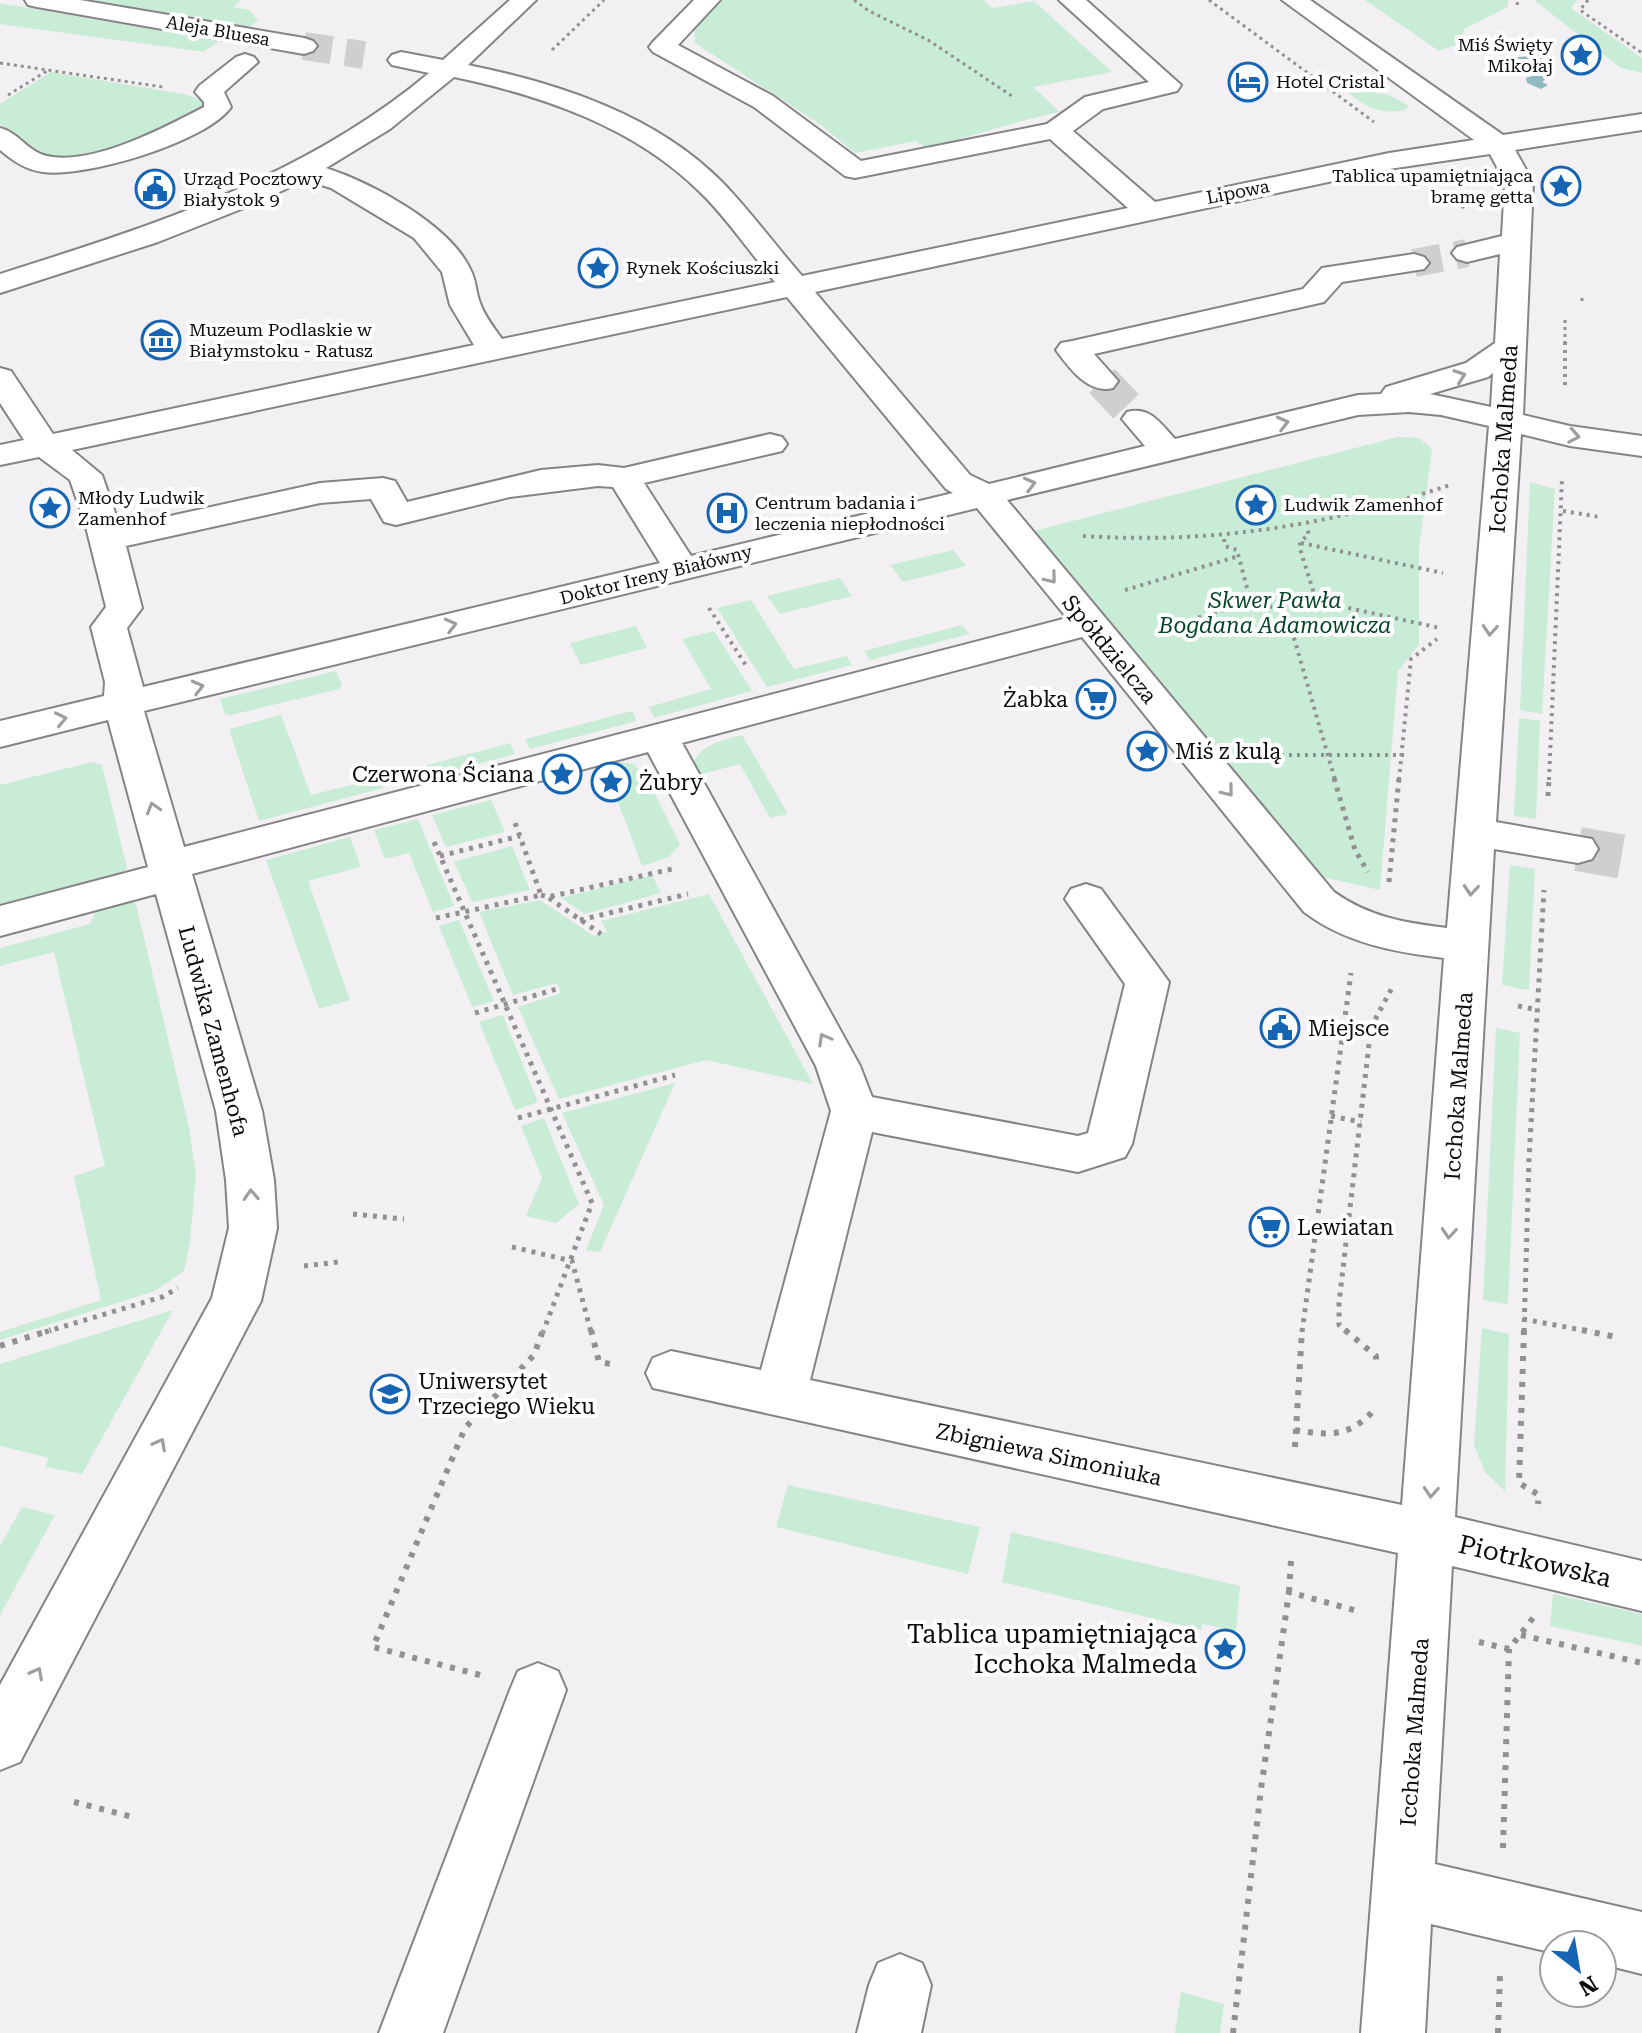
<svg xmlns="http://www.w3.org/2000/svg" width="1642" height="2033" viewBox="0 0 1642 2033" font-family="'Roboto Serif',serif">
<rect width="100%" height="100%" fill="#f3f0f3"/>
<g fill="#c9ecd6">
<polygon points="81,0 242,0 233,7 250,10 258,21 246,29"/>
<path d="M723 0H984L993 8 1034 1 1112 72 1033 87 1060 112C1014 121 972 137 926 148L916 141 855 153 821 125 695 43 694 28Z"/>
<polygon points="1365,0 1508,0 1508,6 1502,10 1464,29 1462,43 1439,51"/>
<polygon points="1534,0 1577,0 1571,8 1642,58 1642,73 1621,68"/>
<polygon points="0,3 219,41 204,52 0,24"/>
<path d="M51 72 184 94 205 101 206 108 186 123 88 157C43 165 33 152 0 124V104Z"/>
<path d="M1372 92 1389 95 1408 105 1407 109C1382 116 1368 108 1348 93Z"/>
<polygon points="1398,437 1419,438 1432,449 1419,549 1419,645 1398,671 1380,890 1318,876 1030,532"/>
<polygon points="1530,482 1555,489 1542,714 1520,710"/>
<polygon points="953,550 966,566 903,582 890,565"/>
<polygon points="840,578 852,596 780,614 767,596"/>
<polygon points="751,600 794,669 847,656 852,665 767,687 717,608"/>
<polygon points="962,625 969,634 870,660 864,651"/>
<polygon points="636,626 647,648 581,665 570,643"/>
<polygon points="714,631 752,691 654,718 649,707 711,689 682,639"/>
<polygon points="336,671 342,685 339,689 231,715 225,714 220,699"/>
<polygon points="632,711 637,721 530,749 525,739"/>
<polygon points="281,715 311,795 379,778 383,788 259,821 229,729"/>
<polygon points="1519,718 1540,721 1536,819 1514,816"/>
<path d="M742 735 788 814 770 818 740 764 694 776 693 763C702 744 723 740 742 735Z"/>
<polygon points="510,743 515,754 402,784 398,773"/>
<polygon points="92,762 102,765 127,868 120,876 0,909 0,785"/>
<polygon points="618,762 634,764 650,785 680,844 669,857 642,866 604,765"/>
<polygon points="491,800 505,832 446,847 432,815"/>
<polygon points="418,819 454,906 433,912 409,853 385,859 374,830"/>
<polygon points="350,837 361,867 308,881 350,1000 319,1009 266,860"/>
<polygon points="512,846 530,890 472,902 454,862"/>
<polygon points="1510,865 1535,869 1529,990 1502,985"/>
<polygon points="652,875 661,893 585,914 561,898"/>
<polygon points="709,894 813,1084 706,1060 559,1099 518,1007 561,993 557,983 513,995 479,912 540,900 594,936 607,932 601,921"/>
<polygon points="127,899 136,904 189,1127 196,1175 190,1242 184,1271 155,1291 0,1340 0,1332 101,1300 74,1176 105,1166 54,952 0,966 0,948 90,924 97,908"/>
<polygon points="459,920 494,1001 472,1007 439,926"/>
<polygon points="503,1015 538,1102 515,1110 479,1022"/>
<polygon points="1496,1028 1520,1033 1508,1304 1483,1300"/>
<polygon points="675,1083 600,1252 586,1250 604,1205 562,1113"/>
<polygon points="544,1118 579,1204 556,1223 526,1216 542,1178 521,1126"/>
<polygon points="173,1310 82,1474 45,1467 49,1458 0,1446 0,1364"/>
<polygon points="1482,1328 1509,1334 1505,1491 1485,1472 1474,1445"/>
<polygon points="788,1485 980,1527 968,1574 776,1527"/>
<polygon points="22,1507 55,1515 0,1615 0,1546"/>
<polygon points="1011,1532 1240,1586 1236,1631 1202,1624 1201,1630 1002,1582"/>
<polygon points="1553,1594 1642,1614 1642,1646 1550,1626"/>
<polygon points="1181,1992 1224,2004 1220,2033 1175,2033"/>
</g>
<polygon fill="#8ebac3" points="1543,54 1556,64 1548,72 1551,75 1542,82 1548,85 1541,89 1527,83 1526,78 1534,75 1535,69 1526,67 1512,58"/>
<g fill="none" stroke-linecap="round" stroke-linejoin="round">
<g stroke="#d0ced0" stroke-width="28" stroke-dasharray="28 14" stroke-linecap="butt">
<polyline points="304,46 364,55"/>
<polyline points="1414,263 1467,253"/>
</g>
<polyline stroke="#d0ced0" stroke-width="35" stroke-dasharray="35 18" stroke-linecap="butt" points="1102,381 1138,419"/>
<polyline stroke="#d0ced0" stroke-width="44" stroke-dasharray="44 22" stroke-linecap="butt" points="1578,849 1642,860"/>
<defs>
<g id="minor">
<polygon points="25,0 80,0 304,38 313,41 317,46 313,51 304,54 37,7 28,5"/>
<path d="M510 0H536L468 65C558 83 656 115 722 182 750 211 775 245 802 276L1128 208 1050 139 855 178 845 176 754 107 653 52 649 47 653 42 694 0H720L678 45 773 96 861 161 1047 124 1085 97 1149 82 1059 0H1086L1181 85 1177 91 1103 109 1073 131 1155 202 1389 153 1474 140 1282 0H1310L1503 135 1642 114V130L1515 150 1533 182 1523 415 1570 426 1642 436V456L1570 446 1521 434 1496 822 1592 839 1598 849 1592 859 1578 863 1494 849 1455 1517 1642 1561V1611L1452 1566 1435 1864 1642 1912V1974L1602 1964V1945H1554V1953L1431 1924 1425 2033H1361L1398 1553 653 1388 646 1373 653 1358 671 1351 761 1370 831 1111 816 1066 648 752 192 874 262 1111 274 1180 277 1228 261 1301 253 1316 20 1762 0 1770V1685L212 1298 229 1228 226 1180 216 1111 156 894 0 936V906L148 867 108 720 0 747V721L104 696 105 682 91 627 106 607 85 523 70 480 39 457 0 465V445L24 440 0 403V368L11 371 53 434 474 345 450 305 442 272 414 238 331 188 305 180 254 204 158 242 0 293V274C152 226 305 177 429 73L392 65 388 60 392 55 401 52 443 60ZM454 77C544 96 634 127 700 192 728 219 750 253 775 282L502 339C494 328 484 315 480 303 476 293 476 282 472 273 453 226 372 183 326 168L390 129ZM1490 154 1505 182 1502 236 1457 247 1452 253 1457 259 1467 262 1500 254 1495 343 1466 363 1386 387 1381 394 1358 395 1175 439C1160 423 1150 406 1127 412L1122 419 1145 446 989 484 970 475 815 292 1389 169ZM787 297 946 489 953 493 691 556 644 483 782 451 787 444 782 437 770 434 624 468 598 465 541 470 407 502 395 481 383 478 320 483 120 527 102 475 72 450ZM1493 373 1491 407 1430 394 1488 377ZM1409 412 1441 415 1489 426 1447 928C1405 923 1369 917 1334 892L1007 500 1358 415ZM598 486 613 487 660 563 143 687 127 628 142 608 126 546 320 503 371 499 384 522 396 525 510 497ZM977 508 1067 618 184 847 144 711ZM1082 637 1304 912C1345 943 1394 952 1444 958L1402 1505 810 1380 872 1132 1078 1172 1125 1157 1132 1144 1169 982 1101 889 1086 884 1071 889 1065 899 1125 984 1088 1133 1078 1136 872 1097 860 1066 682 743Z"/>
<path d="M245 54 254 57 258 62 224 92 231 107C207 142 85 178 43 172 26 170 13 161 0 150V128C18 132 28 152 47 156 92 166 164 128 204 107V102L195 92 199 86 236 57Z"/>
<path d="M1414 254 1424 257 1429 263 1424 269 1342 282 1324 302 1094 354 1118 381 1113 388C1088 394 1070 369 1056 350L1061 343 1072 341 1303 289 1322 268Z"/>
<polygon points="538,1663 558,1671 566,1690 443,2033 379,2033 510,1690 518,1671"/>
<polygon points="900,1954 922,1963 931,1985 921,2033 857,2033 869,1985 878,1963"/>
</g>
</defs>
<use href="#minor" stroke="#858386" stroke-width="4"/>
<g stroke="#929092" stroke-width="3" stroke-dasharray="3 4" stroke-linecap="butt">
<polyline points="854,0 869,11 928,40 1012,96"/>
<polyline points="1209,0 1374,122"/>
<polyline points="1588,0 1580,10 1642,53"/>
<polyline points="1517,5 1518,0"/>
<polyline points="552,50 604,0"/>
<polyline points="0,63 163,87"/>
<polyline points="8,95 47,71"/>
<polyline points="1453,195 1466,211"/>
<polyline points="1582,298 1582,305"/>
<polyline points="1565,320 1565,344"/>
</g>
<g stroke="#929092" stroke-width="4" stroke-dasharray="3 5" stroke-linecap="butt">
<polyline points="1565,342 1565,390"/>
<polyline points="1563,511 1600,517"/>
<path d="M1083 536C1214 544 1326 526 1450 485"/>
<polyline points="1224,539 1225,546 1237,550 1252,607 1318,606 1300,549 1300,542 1309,534 1306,527"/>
<polyline points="1301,543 1443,573"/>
<polyline points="1125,590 1239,556"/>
<polyline points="1317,601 1440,628"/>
<polyline points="1285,607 1335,780"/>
<polyline points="709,608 747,667"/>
<polyline points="1160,629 1251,602"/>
<polyline points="1265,755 1404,755"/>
<polyline points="1399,780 1411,659 1437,639"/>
<polyline points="1549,780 1562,479"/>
</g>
<g stroke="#929092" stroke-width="5" stroke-dasharray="4 6" stroke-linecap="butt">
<polyline points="1334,778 1355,850 1368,872"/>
<polyline points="1548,796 1549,778"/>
<polyline points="434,842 592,1203 543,1332"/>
<polyline points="440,856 520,836"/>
<polyline points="1389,882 1399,778"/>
<polyline points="541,895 548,897 672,869"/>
<polyline points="549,898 601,934"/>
<polyline points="436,918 541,895 514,820"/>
<polyline points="580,920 688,894"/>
<polyline points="1518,1006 1538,1010"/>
<polyline points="475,1013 560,988"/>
<polyline points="1331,1116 1361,1122"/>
<polyline points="518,1118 675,1075"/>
<polyline points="353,1214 404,1219"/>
<polyline points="512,1247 572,1261 591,1332"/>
<polyline points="304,1266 338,1262"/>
<polyline points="1523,1319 1592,1332"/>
<polyline points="45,1332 162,1297 178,1288"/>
<polyline points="1302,1332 1351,973"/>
<polyline points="1348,1332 1339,1325 1339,1303 1371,1027 1392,988"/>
<polyline points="1524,1332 1529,1160 1544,890"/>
</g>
<g stroke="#929092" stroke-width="6" stroke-dasharray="5 8" stroke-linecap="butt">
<polyline points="591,1330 599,1362 616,1365"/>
<polyline points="1345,1330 1376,1356 1376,1361"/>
<polyline points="1524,1330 1519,1483 1539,1495 1538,1504"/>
<polyline points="1582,1330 1616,1337"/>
<polyline points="0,1346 51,1330"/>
<path d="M1295 1430C1329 1436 1350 1437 1374 1410"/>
<polyline points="1295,1447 1302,1330"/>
<polyline points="1289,1592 1291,1561"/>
<polyline points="1521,1635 1642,1663"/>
<polyline points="1479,1642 1509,1649 1533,1618"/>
<polyline points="480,1675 373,1647 465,1428 534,1355 543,1330"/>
<polyline points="74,1802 133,1817"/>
<polyline points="1503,1848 1509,1649"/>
<polyline points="1233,2033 1261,1789 1289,1592 1361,1612"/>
<polyline points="1498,2033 1500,1974"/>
</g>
<use href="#minor" fill="#fff" fill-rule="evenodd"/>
</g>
<defs><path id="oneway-chevron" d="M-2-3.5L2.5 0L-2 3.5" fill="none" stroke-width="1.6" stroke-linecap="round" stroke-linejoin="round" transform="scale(2)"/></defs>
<g stroke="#9e9e9e">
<use href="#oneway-chevron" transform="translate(1460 376) rotate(-19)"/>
<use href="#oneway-chevron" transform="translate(1283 423) rotate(-14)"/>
<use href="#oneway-chevron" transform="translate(1574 436) rotate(10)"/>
<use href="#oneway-chevron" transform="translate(1030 484) rotate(-14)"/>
<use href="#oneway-chevron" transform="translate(1051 578) rotate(51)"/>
<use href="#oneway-chevron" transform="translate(451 625) rotate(-14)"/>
<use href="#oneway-chevron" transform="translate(1490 630) rotate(94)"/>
<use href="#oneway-chevron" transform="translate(198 687) rotate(-14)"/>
<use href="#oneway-chevron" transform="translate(61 719) rotate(-12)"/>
<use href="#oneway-chevron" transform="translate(1228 791) rotate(51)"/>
<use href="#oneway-chevron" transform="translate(153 808) rotate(-107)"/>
<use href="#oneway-chevron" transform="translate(1471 890) rotate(94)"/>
<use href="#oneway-chevron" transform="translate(824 1039) rotate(-119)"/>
<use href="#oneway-chevron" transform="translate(251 1195) rotate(-93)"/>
<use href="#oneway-chevron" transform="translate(1449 1233) rotate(94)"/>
<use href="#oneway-chevron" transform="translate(160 1444) rotate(-62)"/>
<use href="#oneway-chevron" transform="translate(1431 1492) rotate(94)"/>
<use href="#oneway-chevron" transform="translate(37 1673) rotate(-62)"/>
</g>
<defs>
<symbol id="sight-ring" viewBox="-11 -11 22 22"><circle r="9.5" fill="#fff" stroke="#1665b4" stroke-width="1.5"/><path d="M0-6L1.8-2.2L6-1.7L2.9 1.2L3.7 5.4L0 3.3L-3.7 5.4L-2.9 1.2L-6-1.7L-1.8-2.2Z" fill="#1665b4"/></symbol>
<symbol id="hotel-ring" viewBox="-11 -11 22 22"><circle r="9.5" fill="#fff" stroke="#1665b4" stroke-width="1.5"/><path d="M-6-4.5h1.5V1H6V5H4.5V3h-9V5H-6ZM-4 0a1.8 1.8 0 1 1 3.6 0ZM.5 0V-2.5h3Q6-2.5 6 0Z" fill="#1665b4"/></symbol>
<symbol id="civic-ring" viewBox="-11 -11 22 22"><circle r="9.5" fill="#fff" stroke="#1665b4" stroke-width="1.5"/><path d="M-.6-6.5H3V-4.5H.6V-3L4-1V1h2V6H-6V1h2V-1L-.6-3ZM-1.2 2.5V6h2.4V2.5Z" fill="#1665b4"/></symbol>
<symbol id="museum-ring" viewBox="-11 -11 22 22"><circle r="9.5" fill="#fff" stroke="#1665b4" stroke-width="1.5"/><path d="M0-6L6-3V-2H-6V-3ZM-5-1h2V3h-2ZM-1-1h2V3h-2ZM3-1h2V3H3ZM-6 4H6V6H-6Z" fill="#1665b4"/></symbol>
<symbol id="hospital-ring" viewBox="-11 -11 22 22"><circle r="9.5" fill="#fff" stroke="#1665b4" stroke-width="1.5"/><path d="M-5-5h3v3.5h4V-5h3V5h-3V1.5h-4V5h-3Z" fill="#1665b4"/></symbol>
<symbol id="supermarket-ring" viewBox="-11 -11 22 22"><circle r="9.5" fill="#fff" stroke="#1665b4" stroke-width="1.5"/><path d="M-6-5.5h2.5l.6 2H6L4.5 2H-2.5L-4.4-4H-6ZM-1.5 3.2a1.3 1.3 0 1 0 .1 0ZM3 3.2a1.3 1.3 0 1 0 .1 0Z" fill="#1665b4"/></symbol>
<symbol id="university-ring" viewBox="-11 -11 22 22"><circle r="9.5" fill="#fff" stroke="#1665b4" stroke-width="1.5"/><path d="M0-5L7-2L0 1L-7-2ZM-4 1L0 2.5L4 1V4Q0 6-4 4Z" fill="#1665b4"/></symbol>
</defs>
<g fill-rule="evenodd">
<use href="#sight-ring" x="1559" y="33" width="44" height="44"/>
<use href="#hotel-ring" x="1226" y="60" width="44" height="44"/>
<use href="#sight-ring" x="1539" y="164" width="44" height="44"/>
<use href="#civic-ring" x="133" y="167" width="44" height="44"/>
<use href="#sight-ring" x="576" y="246" width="44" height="44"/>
<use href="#museum-ring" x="139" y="318" width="44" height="44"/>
<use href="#sight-ring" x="1234" y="483" width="44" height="44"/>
<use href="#sight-ring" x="28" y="486" width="44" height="44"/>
<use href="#hospital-ring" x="705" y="491" width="44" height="44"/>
<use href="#supermarket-ring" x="1074" y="677" width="44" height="44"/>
<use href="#sight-ring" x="1125" y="729" width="44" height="44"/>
<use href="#sight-ring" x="540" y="752" width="44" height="44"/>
<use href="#sight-ring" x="589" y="760" width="44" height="44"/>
<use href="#civic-ring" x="1258" y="1006" width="44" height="44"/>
<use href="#supermarket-ring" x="1247" y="1205" width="44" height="44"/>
<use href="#university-ring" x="368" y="1372" width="44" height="44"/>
<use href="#sight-ring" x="1203" y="1627" width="44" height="44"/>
</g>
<g text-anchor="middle" stroke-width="8" stroke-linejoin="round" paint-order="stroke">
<g font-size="18" fill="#0d0d0d" stroke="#fff">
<text transform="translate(218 31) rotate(10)" y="6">Aleja Bluesa</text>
<text transform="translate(1238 192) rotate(-11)" y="6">Lipowa</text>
<text transform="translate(656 575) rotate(-14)" y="6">Doktor Ireny Białówny</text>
</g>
<g font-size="18" fill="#0d0d0d" stroke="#fff" text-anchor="start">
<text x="1553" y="51" text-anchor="end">Miś Święty<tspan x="1553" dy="21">Mikołaj</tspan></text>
<text x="1276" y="88">Hotel Cristal</text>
<text x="1533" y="182" text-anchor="end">Tablica upamiętniająca<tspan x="1533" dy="21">bramę getta</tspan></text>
<text x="183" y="185">Urząd Pocztowy<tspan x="183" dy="21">Białystok 9</tspan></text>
<text x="626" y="274">Rynek Kościuszki</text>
<text x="189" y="336">Muzeum Podlaskie w<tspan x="189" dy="21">Białymstoku - Ratusz</tspan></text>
<text x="78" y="504">Młody Ludwik<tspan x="78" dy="21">Zamenhof</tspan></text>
<text x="755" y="509">Centrum badania i<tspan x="755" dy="21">leczenia niepłodności</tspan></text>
<text x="1284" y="511">Ludwik Zamenhof</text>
</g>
<g font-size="22" fill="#0d0d0d" stroke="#fff">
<text transform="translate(1503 439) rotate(-86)" y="8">Icchoka Malmeda</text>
<text transform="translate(1110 649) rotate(50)" y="8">Spółdzielcza</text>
<text transform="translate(214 1031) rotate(75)" y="8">Ludwika Zamenhofa</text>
<text transform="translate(1458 1086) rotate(-86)" y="8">Icchoka Malmeda</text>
<text transform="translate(1049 1454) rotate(12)" y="8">Zbigniewa Simoniuka</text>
<text transform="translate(1414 1732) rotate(-86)" y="8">Icchoka Malmeda</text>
</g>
<g font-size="22" font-style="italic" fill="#054528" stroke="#fff">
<text x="1275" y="608">Skwer Pawła<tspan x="1275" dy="25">Bogdana Adamowicza</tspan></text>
</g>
<g font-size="22" fill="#0d0d0d" stroke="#fff" text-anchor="start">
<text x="1068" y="707" text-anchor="end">Żabka</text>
<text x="1175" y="759">Miś z kulą</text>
<text x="534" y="782" text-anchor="end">Czerwona Ściana</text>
<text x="639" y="790">Żubry</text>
<text x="1308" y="1036">Miejsce</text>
<text x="1297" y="1235">Lewiatan</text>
<text x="418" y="1389">Uniwersytet<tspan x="418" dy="25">Trzeciego Wieku</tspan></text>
</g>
<g font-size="26" fill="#0d0d0d" stroke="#fff">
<text transform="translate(1535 1561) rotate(13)" y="9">Piotrkowska</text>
</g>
<g font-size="26" fill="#0d0d0d" stroke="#fff" text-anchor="end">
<text x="1197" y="1643">Tablica upamiętniająca<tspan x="1197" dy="30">Icchoka Malmeda</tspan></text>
</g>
</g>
<g transform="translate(1578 1969) rotate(149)"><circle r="38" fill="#ffffff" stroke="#9e9e9e" stroke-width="2"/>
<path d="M0-6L14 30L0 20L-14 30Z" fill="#1665b4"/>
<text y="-12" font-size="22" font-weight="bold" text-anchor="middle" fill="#0d0d0d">N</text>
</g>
</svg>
